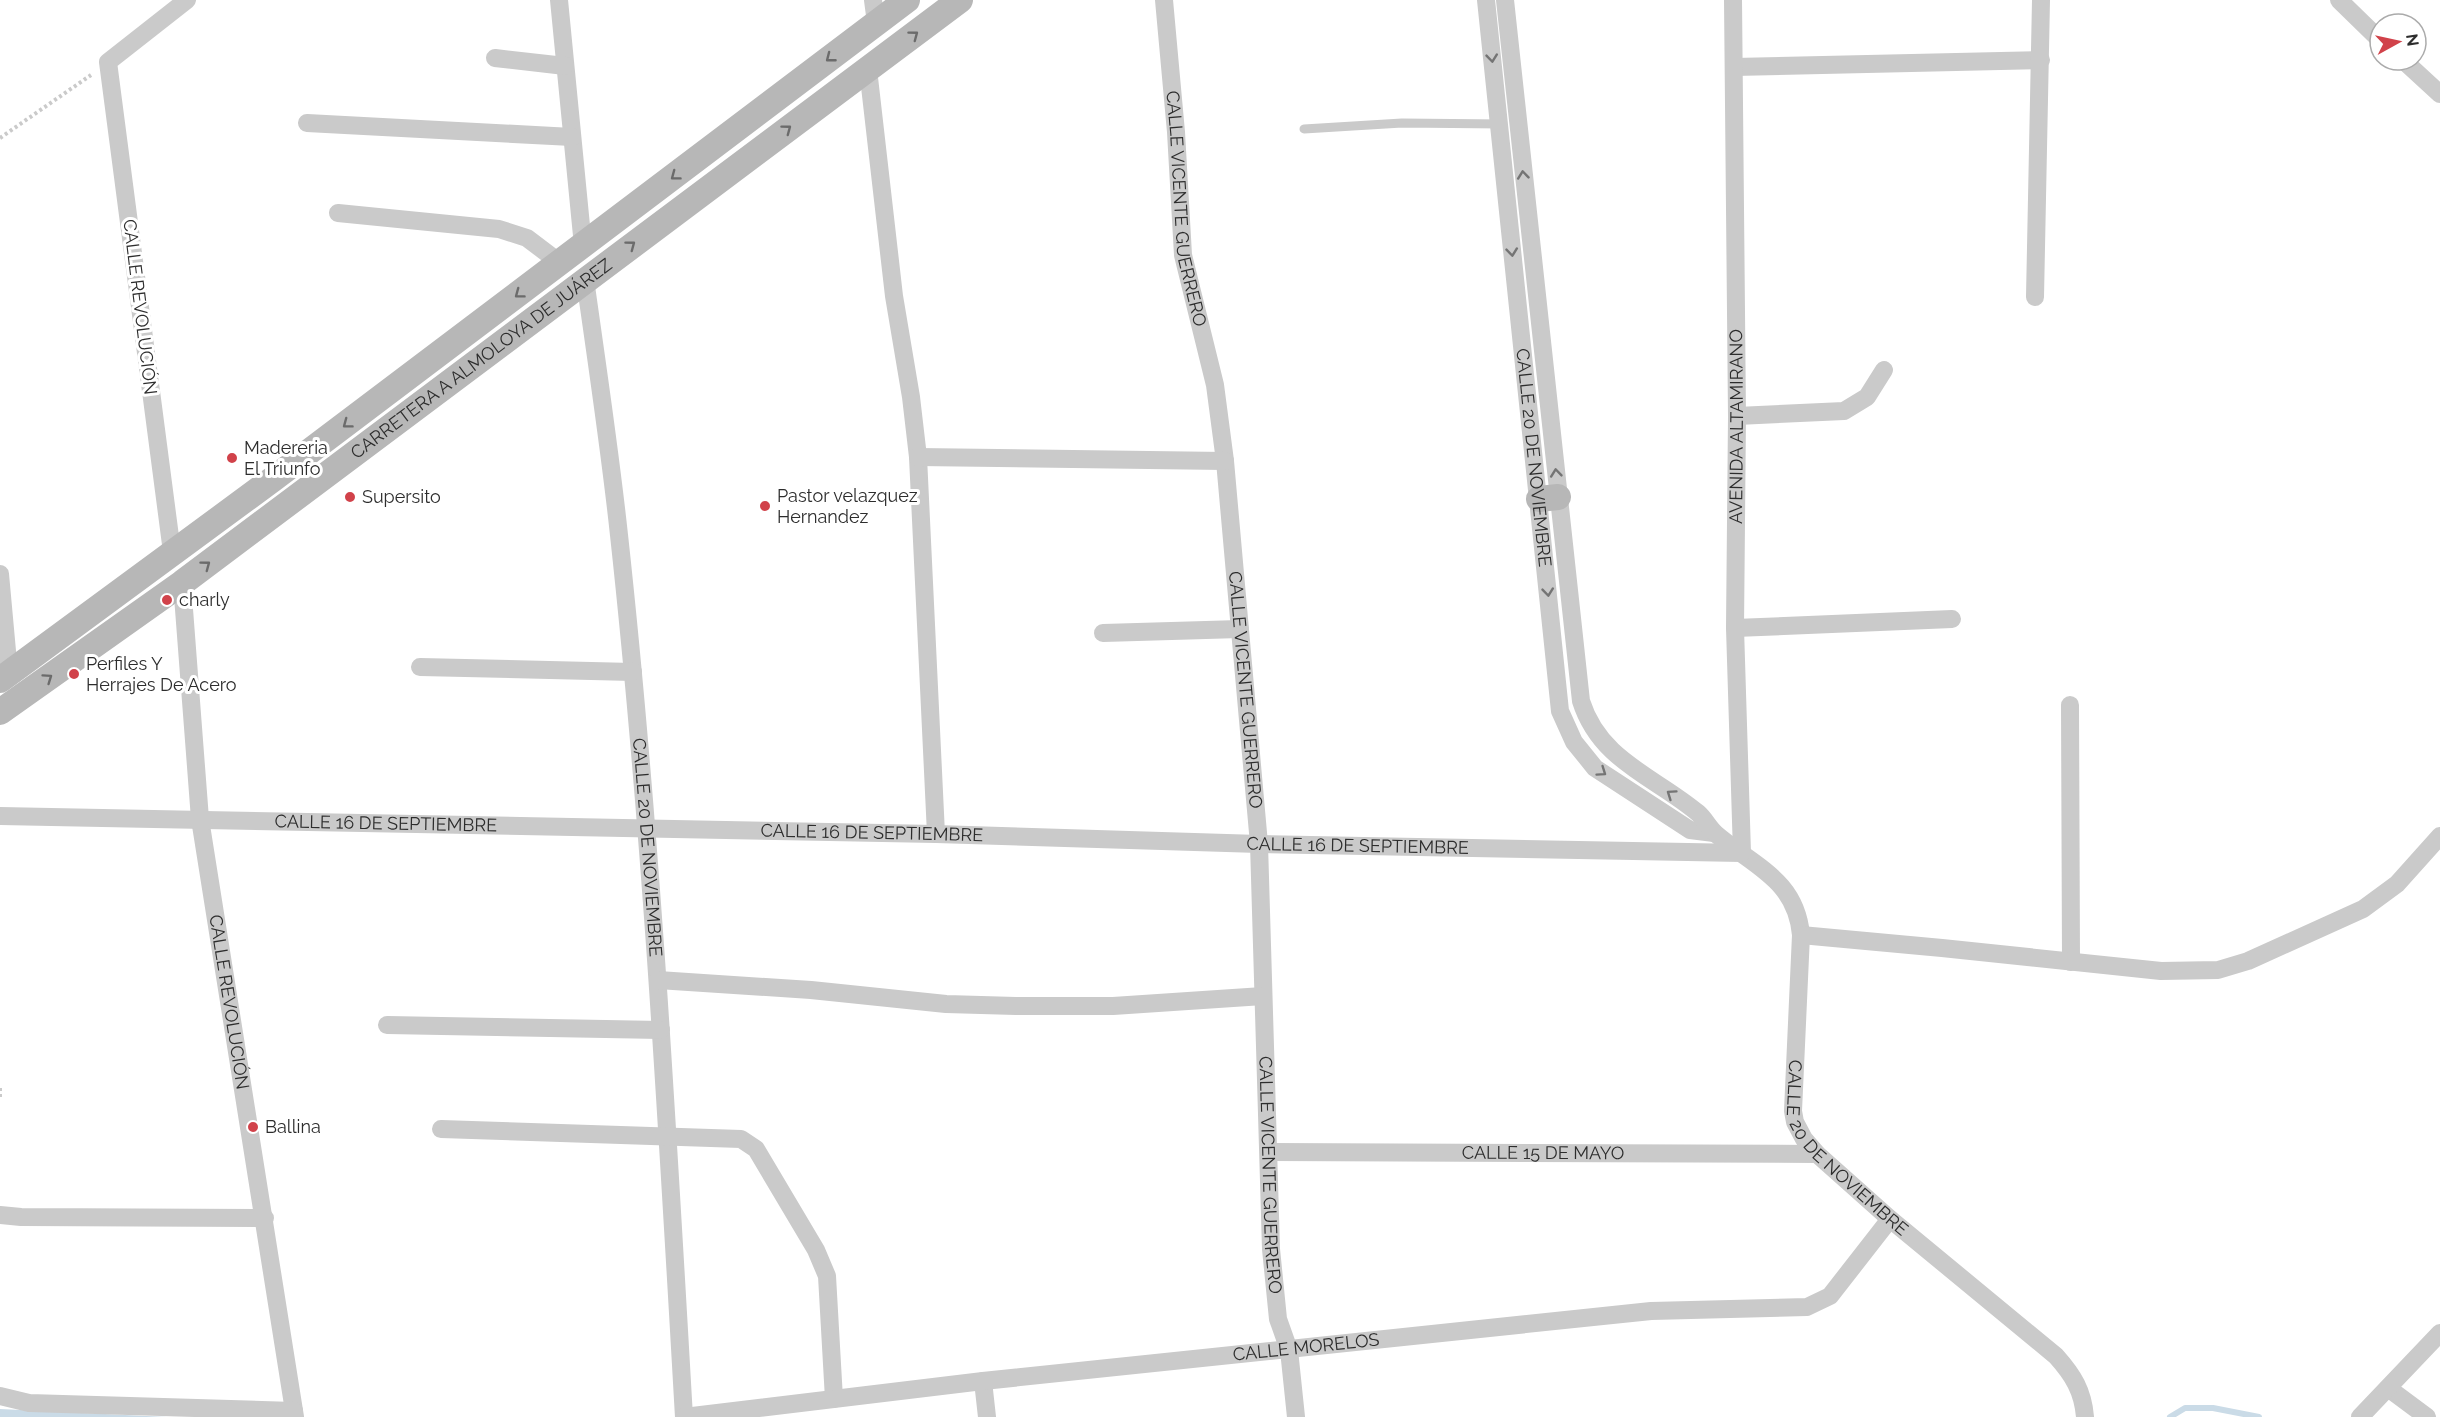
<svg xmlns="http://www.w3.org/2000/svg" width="2440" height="1417" viewBox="0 0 2440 1417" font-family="Raleway,sans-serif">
<rect width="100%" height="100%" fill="#fff"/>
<polygon fill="#cadbe7" points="0,1409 167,1417 0,1417"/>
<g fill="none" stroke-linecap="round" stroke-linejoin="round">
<polyline stroke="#cadbe7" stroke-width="6" points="2170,1417 2185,1408 2213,1408 2259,1417"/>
<g stroke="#cacaca" stroke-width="4" stroke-dasharray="3 3" stroke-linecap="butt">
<polyline points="0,138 91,75"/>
<polyline points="0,1088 0,1097"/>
</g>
<polyline stroke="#cacaca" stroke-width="9" points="1304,129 1402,123 1502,124"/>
<g stroke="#cacaca" stroke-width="18">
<polyline points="559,0 583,246"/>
<polyline points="873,0 876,23"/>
<path id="s1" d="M1164 0 1176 132 1183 255 1215 385 1225 461 1259 844 1271 1249 1278 1319 1289 1350 1296 1417"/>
<path id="s2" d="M1486 0 1560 711 1574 742 1595 768 1690 830 1714 833"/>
<path id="s3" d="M1505 0 1581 701C1600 761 1654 776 1698 813 1705 819 1709 828 1716 834 1753 866 1796 879 1801 935L1793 1111 1795 1122 1804 1139 1817 1154 1890 1219 2056 1356C2073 1375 2083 1391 2085 1417"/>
<polyline points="2339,0 2380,40"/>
<polyline points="495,58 565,66"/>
<polyline points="2403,60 2440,94"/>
<polyline points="1734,67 2041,60"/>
<polyline points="868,69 894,296 911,397 918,457 936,834"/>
<polyline points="307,123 572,137"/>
<polyline points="338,213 499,229 527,238 560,263"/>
<path id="s4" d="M585 279C597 365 610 450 619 535 651 828 667 1123 684 1417"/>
<polyline points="2035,297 2041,0"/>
<polyline points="1737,416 1844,411 1867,397 1884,370"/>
<polyline points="918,457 1225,461"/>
<polyline points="172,552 108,62 187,0"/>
<polyline points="0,574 9,673"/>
<path id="s5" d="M182 583 200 819 295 1417"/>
<polyline points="1735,628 1952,619"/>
<polyline points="1103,633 1240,629"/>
<polyline points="420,667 633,672"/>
<polyline points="2070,705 2071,962"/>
<path id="s6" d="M0 816 936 834 1259 844 1742 853 1735 628 1737 416 1733 0"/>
<polyline points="1801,935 1942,948 2161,971 2218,970 2248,961 2363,909 2397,884 2440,836"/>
<polyline points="658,980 811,990 946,1004 1016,1006 1113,1006 1263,996"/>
<polyline points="387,1025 661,1030"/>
<polyline points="441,1129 741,1139 756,1149 816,1250 827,1276 834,1399"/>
<path id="s7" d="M1270 1152 1817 1154"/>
<polyline points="0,1215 21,1217 265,1218"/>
<polyline points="983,1381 987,1417"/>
<polyline points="2388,1388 2427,1417"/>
<polyline points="0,1396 29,1403 294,1411"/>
<path id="s8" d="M684 1417 983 1381 1651 1311 1807 1307 1830 1296 1890 1219"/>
<polyline points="2360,1417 2440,1333"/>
</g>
<g stroke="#b7b7b7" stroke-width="26">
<polyline points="1539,499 1558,497"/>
<polyline points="0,680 273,479 907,0"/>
<path id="s9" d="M0 712 182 583 960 0"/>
</g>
</g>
<defs><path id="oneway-chevron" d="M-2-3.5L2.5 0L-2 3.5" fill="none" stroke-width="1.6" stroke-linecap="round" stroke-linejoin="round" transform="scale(1.5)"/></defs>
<g stroke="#6b6b6b">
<use href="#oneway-chevron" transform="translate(914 35) rotate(-37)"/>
<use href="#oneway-chevron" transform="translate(830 58) rotate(142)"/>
<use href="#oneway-chevron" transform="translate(787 129) rotate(-37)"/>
<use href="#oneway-chevron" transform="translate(675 176) rotate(143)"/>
<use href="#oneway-chevron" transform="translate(631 245) rotate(-37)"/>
<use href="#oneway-chevron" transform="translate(519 294) rotate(143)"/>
<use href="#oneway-chevron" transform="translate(347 424) rotate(143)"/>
<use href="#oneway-chevron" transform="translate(206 565) rotate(-37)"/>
<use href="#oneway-chevron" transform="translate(48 678) rotate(-35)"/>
</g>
<g stroke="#747474">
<use href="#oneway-chevron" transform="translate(1492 58) rotate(84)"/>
<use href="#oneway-chevron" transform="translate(1523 175) rotate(-96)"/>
<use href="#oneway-chevron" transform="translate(1512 252) rotate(84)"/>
<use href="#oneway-chevron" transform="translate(1556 473) rotate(-96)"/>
<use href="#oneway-chevron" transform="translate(1548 592) rotate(84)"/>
<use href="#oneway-chevron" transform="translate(1602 772) rotate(35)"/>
<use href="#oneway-chevron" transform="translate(1671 794) rotate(-145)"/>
</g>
<g fill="#d1424a" stroke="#fff" stroke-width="2">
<circle cx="232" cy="458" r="6"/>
<circle cx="350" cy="497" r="6"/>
<circle cx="765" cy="506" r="6"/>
<circle cx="167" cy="600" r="6"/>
<circle cx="74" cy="674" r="6"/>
<circle cx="253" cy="1127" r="6"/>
</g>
<g text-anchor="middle" stroke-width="6" stroke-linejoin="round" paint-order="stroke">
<g font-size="18" fill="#2d2d2d" stroke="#fff">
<text dy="6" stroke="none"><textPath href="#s1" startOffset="210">CALLE VICENTE GUERRERO</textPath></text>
<text transform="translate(140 307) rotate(83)" y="6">CALLE REVOLUCIÓN</text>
<text dy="6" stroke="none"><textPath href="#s9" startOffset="597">CARRETERA A ALMOLOYA DE JUÁREZ</textPath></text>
<text dy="6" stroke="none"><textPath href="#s6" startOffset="2169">AVENIDA ALTAMIRANO</textPath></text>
<text dy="6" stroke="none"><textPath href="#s2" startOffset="460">CALLE 20 DE NOVIEMBRE</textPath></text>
<text dy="6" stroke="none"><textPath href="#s1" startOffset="696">CALLE VICENTE GUERRERO</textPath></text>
<text dy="6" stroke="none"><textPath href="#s6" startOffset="386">CALLE 16 DE SEPTIEMBRE</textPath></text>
<text dy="6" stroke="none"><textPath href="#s6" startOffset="872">CALLE 16 DE SEPTIEMBRE</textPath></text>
<text dy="6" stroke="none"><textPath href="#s6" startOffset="1358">CALLE 16 DE SEPTIEMBRE</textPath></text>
<text dy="6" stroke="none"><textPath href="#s4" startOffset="572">CALLE 20 DE NOVIEMBRE</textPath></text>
<text dy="6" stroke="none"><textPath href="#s5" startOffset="422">CALLE REVOLUCIÓN</textPath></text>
<text dy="6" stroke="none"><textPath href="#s3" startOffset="1270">CALLE 20 DE NOVIEMBRE</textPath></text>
<text dy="6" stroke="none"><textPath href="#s7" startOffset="273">CALLE 15 DE MAYO</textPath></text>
<text dy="6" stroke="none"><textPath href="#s1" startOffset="1182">CALLE VICENTE GUERRERO</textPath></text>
<text dy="6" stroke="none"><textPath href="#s8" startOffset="626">CALLE MORELOS</textPath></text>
</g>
<g font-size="18" fill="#2d2d2d" stroke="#fff" text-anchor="start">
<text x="244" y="454">Madereria<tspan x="244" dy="21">El Triunfo</tspan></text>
<text x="777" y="502">Pastor velazquez<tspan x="777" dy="21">Hernandez</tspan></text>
<text x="362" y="503">Supersito</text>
<text x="179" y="606">charly</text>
<text x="86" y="670">Perfiles Y<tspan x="86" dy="21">Herrajes De Acero</tspan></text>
<text x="265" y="1133">Ballina</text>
</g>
</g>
<g transform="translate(2398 42) rotate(82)"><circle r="28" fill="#ffffff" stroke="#ababab" stroke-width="1.5"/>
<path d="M0-4.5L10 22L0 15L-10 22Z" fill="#d1424a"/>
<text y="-9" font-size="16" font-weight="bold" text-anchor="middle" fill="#2d2d2d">N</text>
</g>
</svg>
